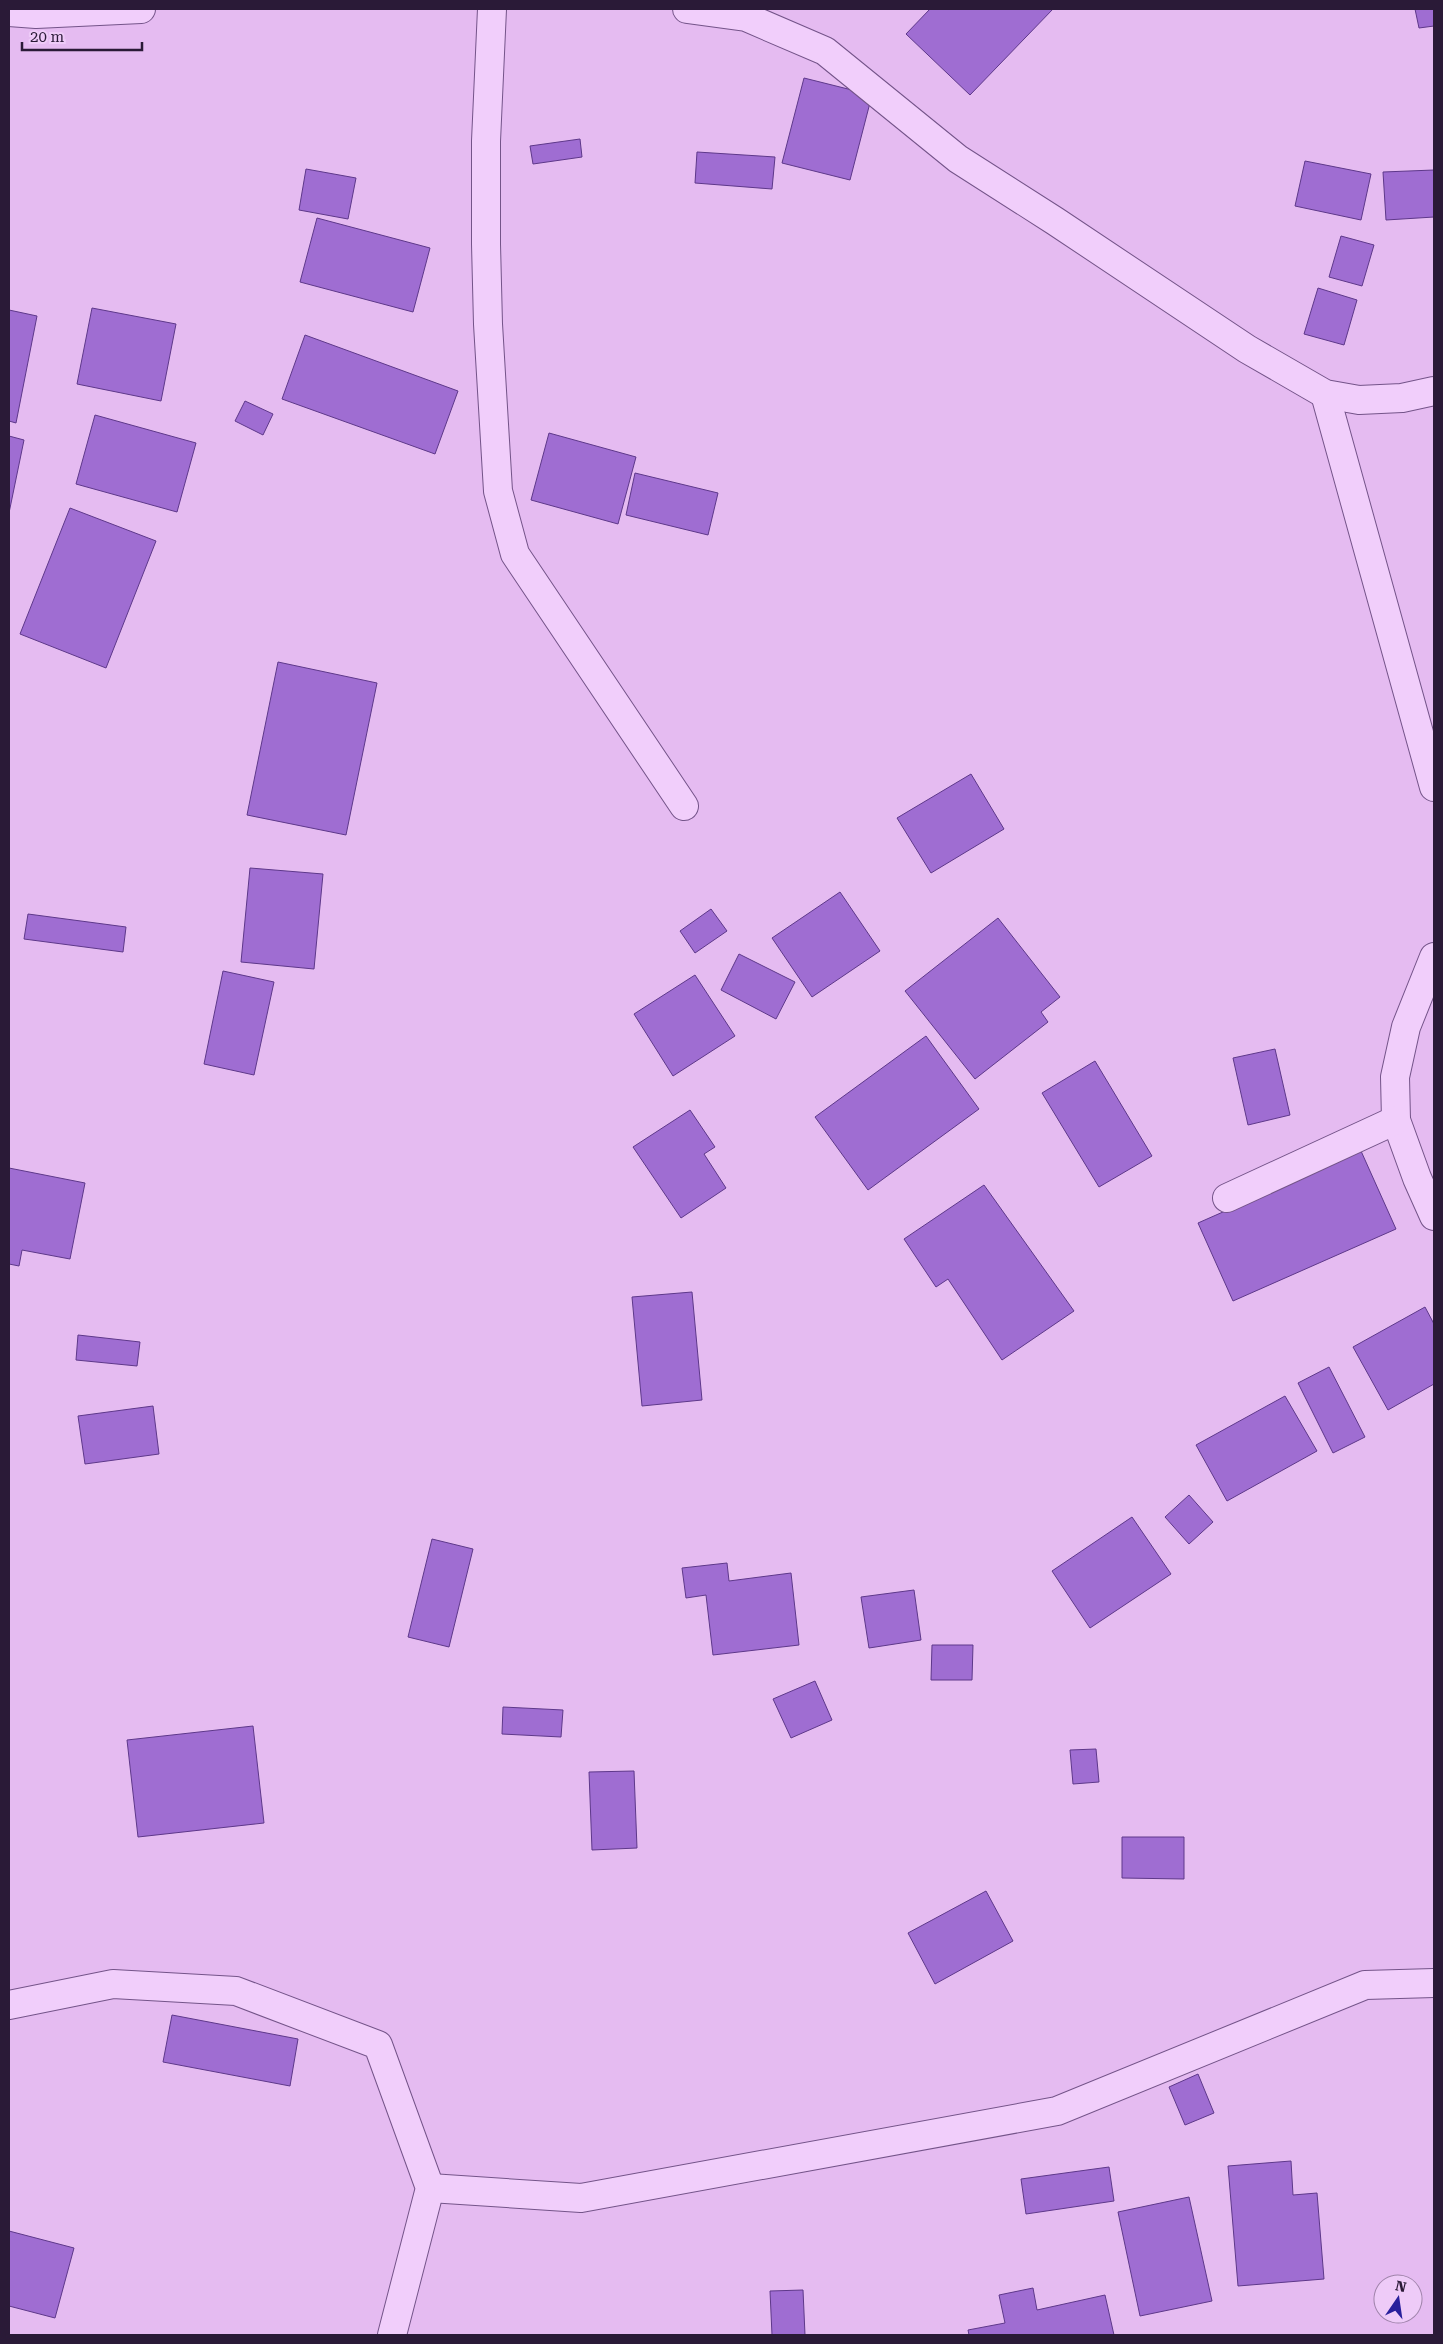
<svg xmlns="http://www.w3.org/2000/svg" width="1443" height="2344" viewBox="0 0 1443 2344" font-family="'Roboto Serif',serif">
<rect width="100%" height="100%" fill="#e5bbf1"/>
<g fill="#9f6dd2" stroke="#5e388a">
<polygon points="930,9 1053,9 970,95 906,34"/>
<polygon points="1415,9 1434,9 1434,26 1419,28"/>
<polygon points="804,78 872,95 850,180 782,163"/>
<polygon points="580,139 582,157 533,164 530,146"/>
<polygon points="697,152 775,157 772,189 695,183"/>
<polygon points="1305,161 1371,174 1361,220 1295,206"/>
<polygon points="306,169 356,178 348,219 299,210"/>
<polygon points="1434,170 1434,217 1386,220 1383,172"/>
<polygon points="317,218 430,248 413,312 300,282"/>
<polygon points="1341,236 1374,245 1362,286 1329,277"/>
<polygon points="1318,288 1357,300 1344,345 1304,334"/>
<polygon points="92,308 176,324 161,401 77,384"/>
<polygon points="9,310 37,316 16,423 9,421"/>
<polygon points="305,335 458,391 435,454 282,399"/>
<polygon points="245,401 273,414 263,435 235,421"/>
<polygon points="95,415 196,443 177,512 76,484"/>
<polygon points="549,433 636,457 618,524 531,500"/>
<polygon points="9,436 24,440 9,513"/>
<polygon points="635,473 718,493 708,535 626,515"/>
<polygon points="70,508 156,541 106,668 20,634"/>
<polygon points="278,662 377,683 346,835 247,815"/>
<polygon points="971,774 1004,829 931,873 897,818"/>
<polygon points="250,868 323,874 314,969 241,962"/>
<polygon points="840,892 880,951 812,997 772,938"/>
<polygon points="711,909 727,931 695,953 680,931"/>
<polygon points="28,914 126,927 123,952 24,939"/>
<polygon points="998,918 1060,997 1041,1012 1048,1022 975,1079 905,991"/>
<polygon points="739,954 795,982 776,1019 721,990"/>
<polygon points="223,971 274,982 254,1075 204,1064"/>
<polygon points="695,975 735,1036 673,1076 634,1014"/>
<polygon points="926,1036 979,1109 868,1190 815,1117"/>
<polygon points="1275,1049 1290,1115 1248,1125 1233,1058"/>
<polygon points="1095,1061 1152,1156 1099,1187 1042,1093"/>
<polygon points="690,1110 715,1147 704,1154 726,1188 681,1218 633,1147"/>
<polygon points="1361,1151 1396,1229 1233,1301 1198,1223"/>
<polygon points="9,1168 85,1183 70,1259 22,1250 19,1266 9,1264"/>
<polygon points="984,1185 1074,1311 1002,1360 948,1279 936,1287 904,1239"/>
<polygon points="692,1292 702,1400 642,1406 632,1297"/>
<polygon points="1425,1307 1434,1324 1434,1384 1388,1410 1353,1347"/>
<polygon points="78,1335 140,1342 137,1366 76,1360"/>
<polygon points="1329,1367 1365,1437 1333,1453 1298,1383"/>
<polygon points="1285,1396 1317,1451 1227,1501 1196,1445"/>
<polygon points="153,1406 159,1454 85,1464 78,1416"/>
<polygon points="1189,1495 1213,1522 1189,1544 1165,1517"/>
<polygon points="1132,1517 1171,1574 1090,1628 1052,1571"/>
<polygon points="432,1539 473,1549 449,1647 408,1637"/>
<polygon points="727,1563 729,1581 791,1573 799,1645 713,1655 706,1595 686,1598 682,1568"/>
<polygon points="914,1590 921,1640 869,1648 861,1597"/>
<polygon points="932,1645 973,1645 972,1680 931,1680"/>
<polygon points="815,1681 832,1720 791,1738 773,1699"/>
<polygon points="503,1707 563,1710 561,1737 502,1734"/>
<polygon points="253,1726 264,1823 138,1837 127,1740"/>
<polygon points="1096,1749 1099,1782 1073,1784 1070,1750"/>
<polygon points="634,1771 637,1848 592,1850 589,1772"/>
<polygon points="1122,1837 1184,1837 1184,1879 1122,1878"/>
<polygon points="986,1891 1013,1941 935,1984 908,1933"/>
<polygon points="172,2015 298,2039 290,2086 163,2062"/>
<polygon points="1198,2074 1214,2113 1185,2125 1169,2087"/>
<polygon points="1291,2161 1293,2195 1317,2193 1324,2279 1238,2286 1228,2166"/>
<polygon points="1109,2167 1114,2201 1026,2214 1021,2179"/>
<polygon points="1189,2197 1212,2301 1140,2316 1118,2212"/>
<polygon points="9,2231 74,2248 55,2318 9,2306"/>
<polygon points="1033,2288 1037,2310 1105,2295 1114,2335 969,2335 968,2330 1005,2323 999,2295"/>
<polygon points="803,2290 805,2335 772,2335 770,2291"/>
</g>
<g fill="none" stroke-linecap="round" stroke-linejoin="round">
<defs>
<g id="street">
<polyline points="492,9 486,141 486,244 488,324 498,491 515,554 684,806"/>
<polyline points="687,9 746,17 825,51 958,159 1055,221 1247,349 1325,394 1359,400 1402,398 1434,391"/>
<polyline points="9,12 36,14 141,9"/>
<polyline points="1325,394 1434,787"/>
<polyline points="1434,957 1406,1027 1395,1077 1396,1120 1417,1178 1434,1216"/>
<polyline points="1227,1198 1396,1120"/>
<polyline points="9,2005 113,1984 236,1991 378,2045 430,2188 392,2335"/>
<polyline points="430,2188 581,2198 1057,2111 1365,1985 1434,1983"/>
</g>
</defs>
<use href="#street" stroke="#745489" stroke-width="30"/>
<use href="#street" stroke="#f1cefb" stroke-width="28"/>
</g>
<rect width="1443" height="2344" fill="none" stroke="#2a1a37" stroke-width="20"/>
<g transform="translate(1398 2299) rotate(13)"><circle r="24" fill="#eecbf8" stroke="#a084ab"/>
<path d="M0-4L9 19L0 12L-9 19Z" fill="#281f9c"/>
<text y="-8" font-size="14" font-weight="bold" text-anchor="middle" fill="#2a1a37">N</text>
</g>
<path d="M22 42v8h120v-8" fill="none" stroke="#2a1a37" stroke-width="2.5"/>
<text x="30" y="42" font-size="15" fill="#2a1a37" stroke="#eecbf8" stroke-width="4" paint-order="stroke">20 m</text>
</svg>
